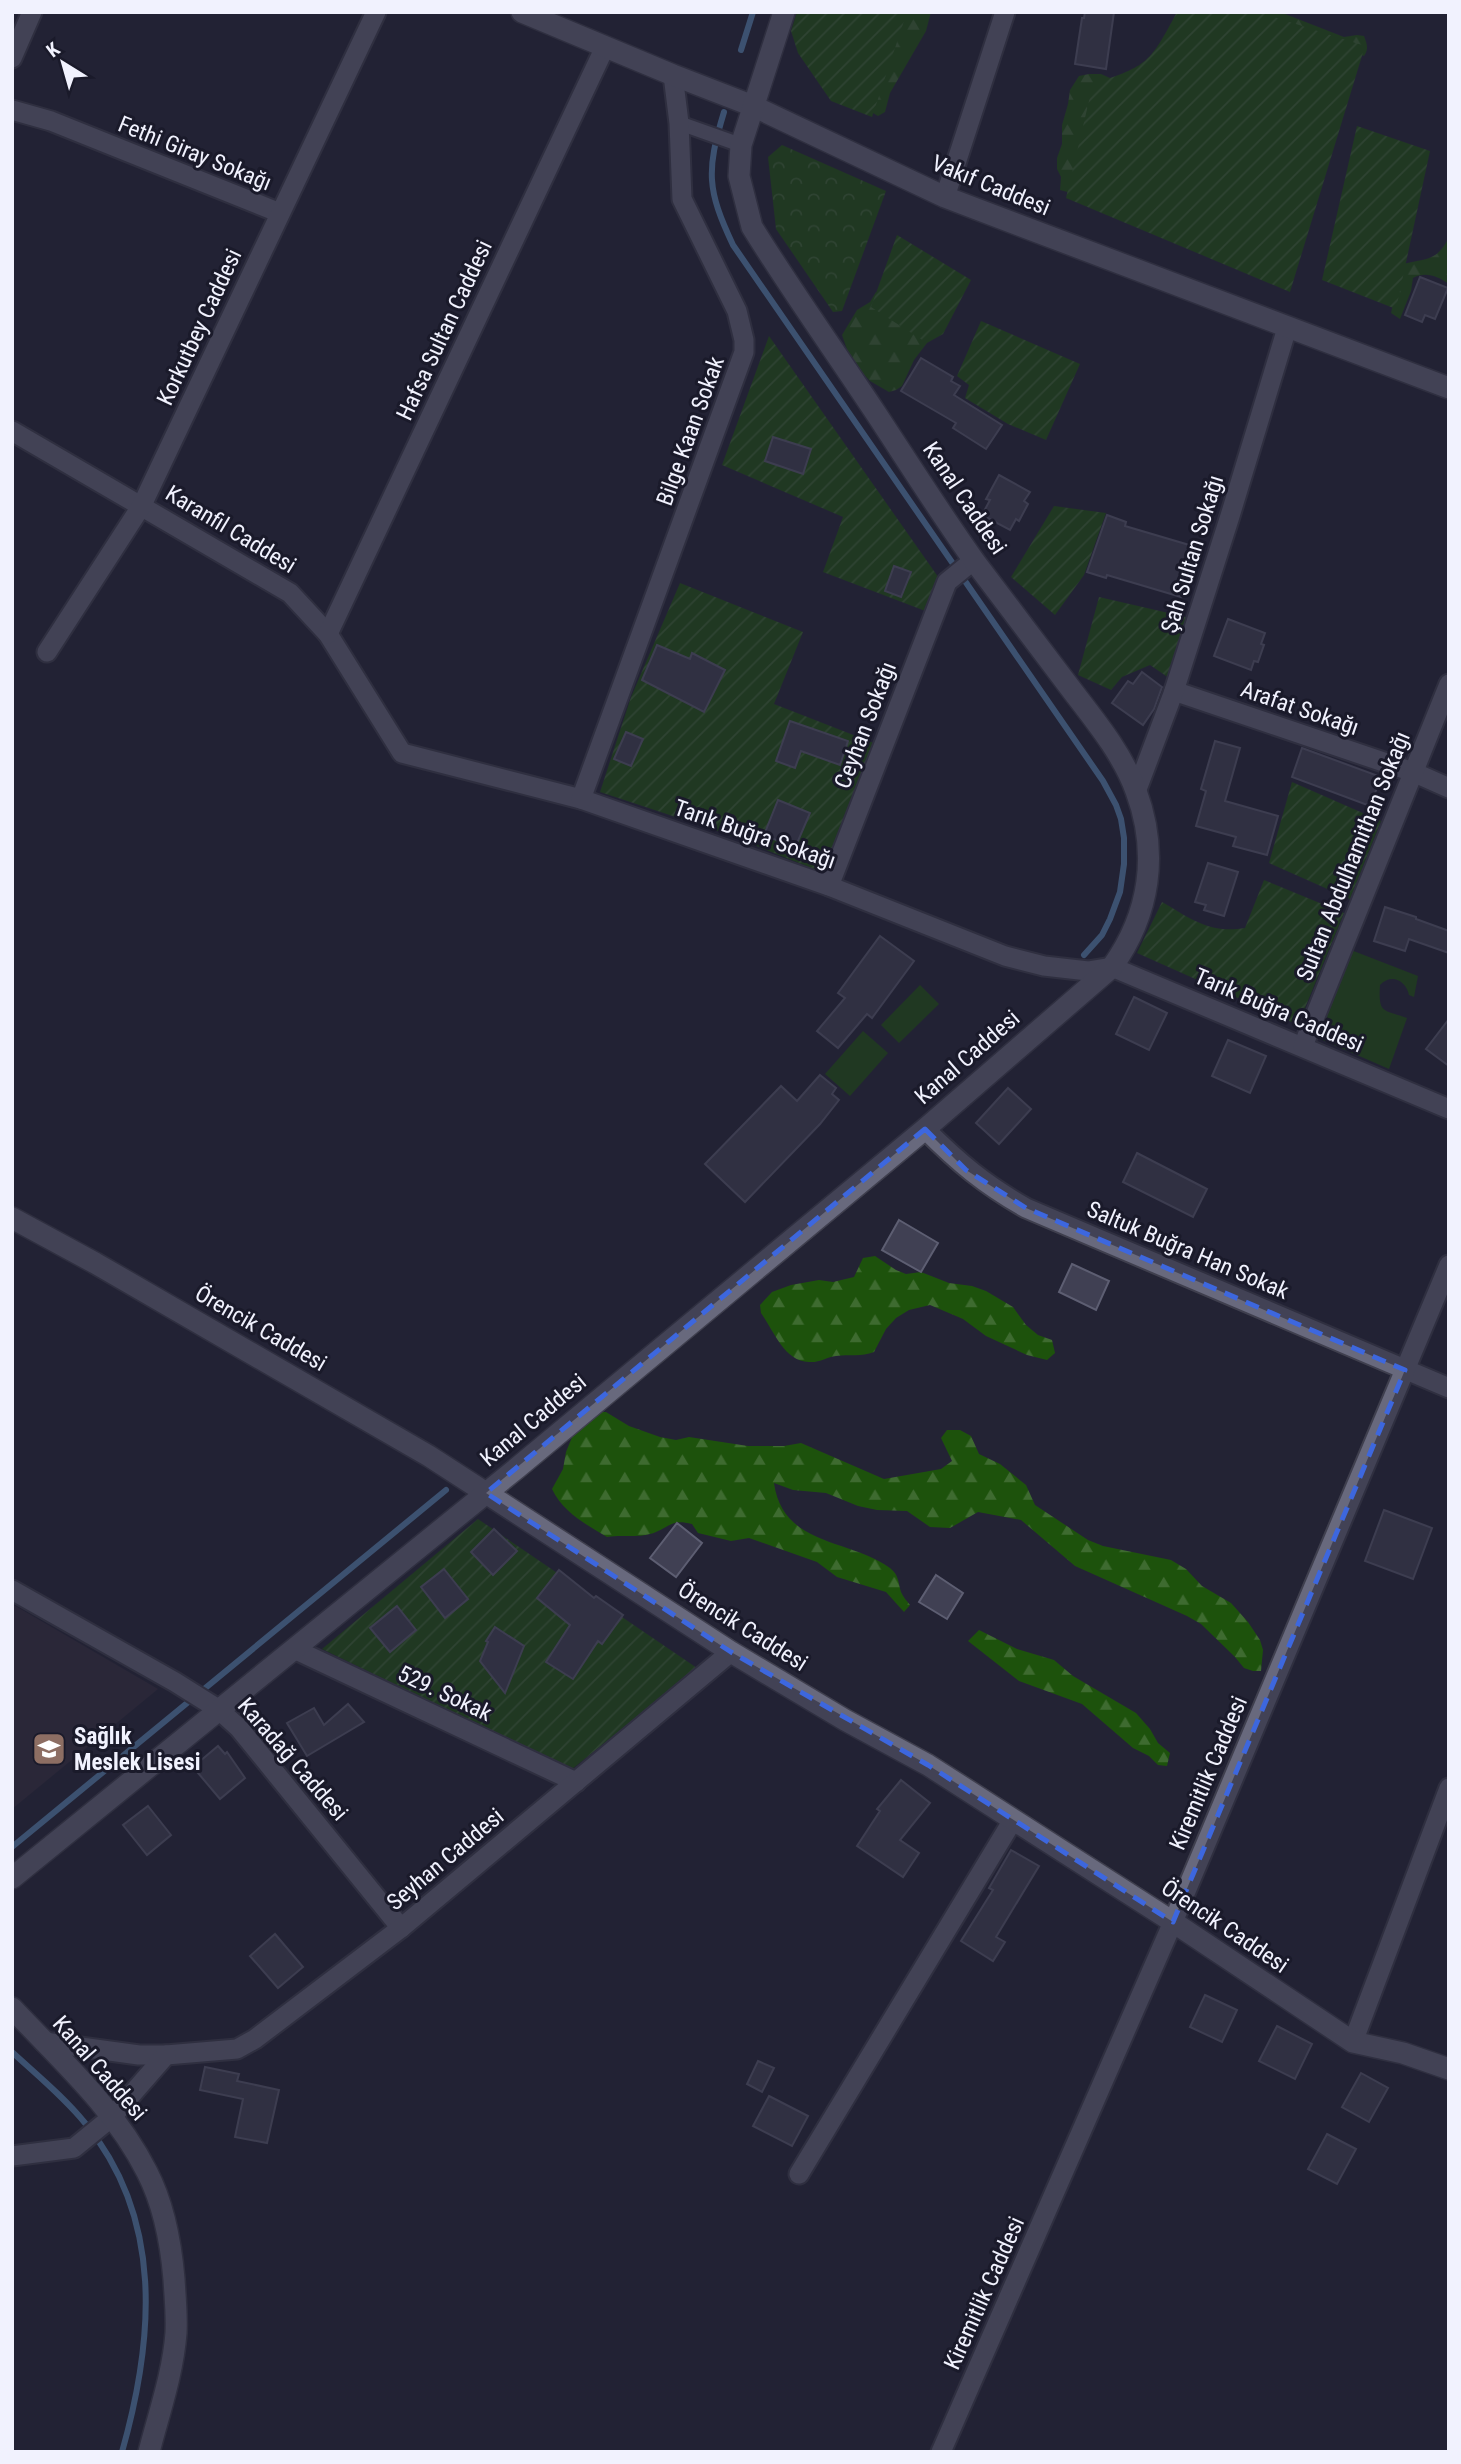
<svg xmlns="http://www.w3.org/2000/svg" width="1461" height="2464" viewBox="0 0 1461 2464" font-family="'Roboto Condensed',sans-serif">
<defs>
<pattern id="forest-firs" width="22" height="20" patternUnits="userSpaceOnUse" patternTransform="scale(1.75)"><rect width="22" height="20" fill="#1d520c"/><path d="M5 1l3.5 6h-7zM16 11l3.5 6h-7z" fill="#3e6b30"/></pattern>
<pattern id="park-crowns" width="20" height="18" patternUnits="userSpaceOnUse" patternTransform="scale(1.75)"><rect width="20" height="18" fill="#1d520c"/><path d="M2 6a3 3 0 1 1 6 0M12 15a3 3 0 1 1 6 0" fill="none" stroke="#3e6b30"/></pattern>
<pattern id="garden-furrows" width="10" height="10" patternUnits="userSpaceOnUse" patternTransform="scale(1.75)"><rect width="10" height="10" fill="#1d520c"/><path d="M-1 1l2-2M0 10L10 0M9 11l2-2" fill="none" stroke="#3e6b30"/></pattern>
</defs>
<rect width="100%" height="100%" fill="#232334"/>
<polygon fill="#342d3d" points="12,1604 158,1689 12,1809"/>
<g fill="#1d520c">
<path d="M1351 950 1418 976 1414 997 1409 995C1406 980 1391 973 1380 985 1378 1015 1384 1009 1407 1018L1389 1069 1318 1038Z"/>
<polygon points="920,985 939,1004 899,1043 881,1025"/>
<polygon points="863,1031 888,1053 850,1096 825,1074"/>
</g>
<g fill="url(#forest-firs)">
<polygon points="890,12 931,12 926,31 890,93 885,112 878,116 868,110"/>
<path d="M1227 12H1280L1344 37 1357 35 1364 36C1367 44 1369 49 1364 56Z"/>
<polygon points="1089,74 1101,74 1110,78 1110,88 1071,193 1060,190 1061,177 1057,169 1057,158 1062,144 1062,125 1068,104 1070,90 1079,76"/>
<path d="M1449 237V284C1438 276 1425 271 1413 278L1411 291 1400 319 1391 313 1403 264C1426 258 1437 262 1449 237Z"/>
<polygon points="876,292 928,335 927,343 914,360 902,386 896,390 889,392 870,381 851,361 842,335 857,310 870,302"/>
<path d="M875 1256 896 1270 906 1274 921 1272 949 1283 972 1286 986 1291 1013 1307 1026 1325 1038 1335 1052 1340 1055 1353 1047 1360 1027 1355 986 1336 963 1319 930 1305 909 1310 896 1318 886 1329 874 1352C861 1357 850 1354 836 1356 827 1357 819 1363 809 1362 784 1361 774 1331 761 1313L760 1305 772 1292 791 1285 819 1280 833 1282 854 1277 863 1258Z"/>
<path d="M593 1412H606L629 1426 660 1437 676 1440 689 1437 748 1446H784L801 1443 884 1479 941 1469 952 1461 941 1438 947 1430H960L971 1436 979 1454 1000 1464 1026 1485 1035 1505 1088 1540 1103 1546 1171 1560 1186 1569 1202 1586 1231 1603 1248 1622 1260 1640 1263 1650 1261 1671H1253L1244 1668 1235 1657 1201 1624 1187 1616 1075 1566 1021 1520 978 1512 950 1528 930 1527 907 1511 877 1510 858 1506 826 1493 793 1490 774 1483C783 1547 849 1538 890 1568 899 1575 898 1582 901 1592 903 1597 907 1601 910 1605L904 1612 886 1592 837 1577 817 1562 749 1538 731 1541 698 1533 692 1524C673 1519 672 1525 656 1532 640 1539 623 1534 607 1537 585 1524 563 1512 552 1489L563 1469 566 1452 575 1430Z"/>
<polygon points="979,1630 1017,1649 1054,1660 1073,1676 1136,1713 1150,1729 1158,1743 1170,1753 1167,1766 1158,1765 1149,1756 1133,1748 1082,1704 1019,1681 968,1641"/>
</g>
<polygon fill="url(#park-crowns)" points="782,145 886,191 842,311 833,312 776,229 768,157"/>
<g fill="url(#garden-furrows)">
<polygon points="797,12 907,12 872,117 831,101 798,53 791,31"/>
<path d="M1177 12H1258L1365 46 1290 292 1066 198 1093 84C1149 65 1149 64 1177 12Z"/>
<polygon points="1357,126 1430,151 1396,309 1322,280"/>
<polygon points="897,235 971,280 943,334 927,343 871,307"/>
<polygon points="981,321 1080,364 1046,440 1008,424 965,398 969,385 957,376"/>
<polygon points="769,336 941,581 928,612 823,572 843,517 722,465"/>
<polygon points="1054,506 1106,513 1084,575 1055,615 1011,577"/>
<polygon points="680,583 803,632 774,704 879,745 826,874 724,833 600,792 631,697"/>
<polygon points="1099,597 1186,617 1169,678 1150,665 1122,677 1111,690 1078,675"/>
<polygon points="1292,782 1381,821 1350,899 1269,863"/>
<path d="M1264 880 1344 913 1298 1025 1137 953 1162 902C1190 918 1209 934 1245 928Z"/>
<polygon points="478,1519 697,1668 571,1770 322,1649"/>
</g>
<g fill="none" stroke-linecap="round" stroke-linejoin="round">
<g stroke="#5c8bb9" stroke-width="6">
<polyline points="741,50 753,12"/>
<path d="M724 112C706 171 707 190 733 245L1103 781 1116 805 1121 819 1124 838V864L1120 892 1110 919 1102 935 1084 955"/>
<polyline points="12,1847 446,1490"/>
<path d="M12 2052C37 2075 64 2097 85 2123 164 2219 154 2339 122 2452"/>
</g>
</g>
<g fill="#404053" stroke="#5d5e72" stroke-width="2">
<polygon points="1085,12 1114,12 1106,69 1075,64 1082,18 1084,18"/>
<polygon points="1420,277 1448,288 1435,319 1425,315 1422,322 1405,315"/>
<polygon points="921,358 953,377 951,381 960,386 954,395 1002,425 986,449 953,428 956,423 901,391"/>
<polygon points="773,437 811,449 803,474 765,461"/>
<polygon points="999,475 1030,492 1024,501 1028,504 1019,521 1016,519 1010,530 982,515 990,500 986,499"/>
<polygon points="1107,515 1126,522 1125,526 1196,547 1181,597 1107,575 1106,578 1087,572"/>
<polygon points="894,566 911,572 901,597 885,591"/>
<polygon points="1228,619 1265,633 1261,644 1264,645 1258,662 1254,661 1251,670 1214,656"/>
<polygon points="657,645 690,659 692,653 725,670 704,712 642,680"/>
<polygon points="1142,672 1162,687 1154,709 1143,725 1112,703 1128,681 1133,684"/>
<polygon points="790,721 848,741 840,765 801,751 795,768 776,761"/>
<polygon points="626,732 643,739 631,766 614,759"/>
<polygon points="1215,741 1240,748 1225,801 1278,816 1267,855 1233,846 1236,837 1196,826 1206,791 1201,789"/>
<polygon points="1302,748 1381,777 1370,806 1292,777"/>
<polygon points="778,800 810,813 795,848 764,835"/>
<polygon points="1208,863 1238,872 1224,916 1204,910 1206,905 1195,902"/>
<polygon points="1385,907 1416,917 1416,919 1449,931 1449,953 1409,939 1405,951 1374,941"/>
<polygon points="880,936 914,961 872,1018 867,1014 838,1048 817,1031 845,998 838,993"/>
<polygon points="1134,997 1167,1013 1149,1050 1116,1034"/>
<polygon points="1449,1019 1449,1066 1426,1049"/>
<polygon points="1228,1040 1266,1056 1250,1093 1212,1076"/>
<polygon points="820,1075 836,1088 832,1094 839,1100 820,1124 745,1202 705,1164 781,1086 797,1101"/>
<polygon points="1008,1088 1031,1109 999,1144 976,1123"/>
<polygon points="1137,1153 1207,1189 1193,1217 1123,1182"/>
<polygon points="899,1220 938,1243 921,1272 882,1250"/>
<polygon points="1072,1264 1109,1281 1096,1310 1059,1292"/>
<polygon points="1384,1510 1432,1528 1413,1579 1365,1561"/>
<polygon points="677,1523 702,1543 676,1577 650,1558"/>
<polygon points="494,1529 517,1551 493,1575 471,1552"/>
<polygon points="444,1569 468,1599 445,1618 421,1587"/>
<polygon points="559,1570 594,1598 596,1596 623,1615 602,1644 598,1641 573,1679 546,1662 570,1625 537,1598"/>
<polygon points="936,1575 963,1593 947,1619 919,1602"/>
<polygon points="397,1606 416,1630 390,1652 370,1628"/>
<polygon points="495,1627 524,1646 505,1693 480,1661 488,1642 486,1641"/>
<polygon points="348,1704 364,1722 307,1756 287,1723 314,1708 324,1725"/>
<polygon points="218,1746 225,1754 227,1752 245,1778 220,1799 193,1767"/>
<polygon points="901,1780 930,1803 900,1840 919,1853 903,1877 857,1846 880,1811 877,1809"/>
<polygon points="148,1806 171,1835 147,1855 123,1825"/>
<polygon points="1011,1850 1039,1866 996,1937 1005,1942 993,1961 961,1941 993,1890 989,1888"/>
<polygon points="275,1934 303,1967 278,1988 250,1956"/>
<polygon points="1205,1995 1237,2010 1222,2042 1190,2027"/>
<polygon points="1277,2026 1312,2044 1295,2079 1259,2061"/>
<polygon points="758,2061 774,2068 762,2092 747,2084"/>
<polygon points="205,2067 239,2074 237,2081 279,2090 267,2143 235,2137 243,2099 200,2090"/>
<polygon points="1361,2073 1388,2088 1369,2122 1342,2107"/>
<polygon points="769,2096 808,2116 792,2146 753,2126"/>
<polygon points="1327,2134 1356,2149 1337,2184 1308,2169"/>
</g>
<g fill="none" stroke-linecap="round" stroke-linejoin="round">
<defs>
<polyline id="pedestrian" points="679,123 741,145"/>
<g id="minor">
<polyline points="12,58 32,12"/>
<polyline points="12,110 51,121 280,213"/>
<polyline points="945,197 1005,12"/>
<polyline points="12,431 290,593 328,634 402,753 581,799 829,886 1005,956 1044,966 1088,971 1112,967 1449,1109"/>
<polyline points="328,634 605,47"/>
<polyline points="47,652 142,505 376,12"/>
<polyline points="1174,691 1413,772 1449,788"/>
<polyline points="1136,792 1174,691 1230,516 1287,328"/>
<polyline points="581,799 744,352 744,340 737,311 682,199 679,123 673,75"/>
<polyline points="829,886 947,582 974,560"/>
<polyline points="1303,1046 1449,684"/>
<path d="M925 1129C959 1163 984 1184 1026 1208L1449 1388"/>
<polyline points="12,1590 175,1682 218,1709 239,1728 401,1928"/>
<polyline points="294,1649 576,1782"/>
<polyline points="44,2042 139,2055 166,2055 237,2049 255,2039 401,1928 731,1652"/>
<polyline points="1353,2042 1449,1788"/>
<polyline points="12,2156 74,2148 112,2117 166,2055"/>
<polyline points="799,2174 1013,1820"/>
<polyline points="941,2452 1173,1922 1449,1265"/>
</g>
<g id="tertiary">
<polyline points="522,12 673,75 753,106 945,197 1449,388"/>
<polyline points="12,1218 95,1263 429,1456 731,1652 845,1720 928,1765 1173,1922 1353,2042 1403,2053 1449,2069"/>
<path d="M12 1878 517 1468 925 1129 1112 967C1150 914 1159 853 1136 791 1123 755 1097 723 1074 693 1041 649 1008 606 975 562 940 513 908 462 875 412 834 350 791 290 752 227L739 176 741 145 784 12"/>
<path d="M12 2008C60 2059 115 2108 147 2172 163 2203 171 2244 174 2279 175 2297 177 2315 176 2333 173 2373 159 2413 149 2452"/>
</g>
</defs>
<use href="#pedestrian" stroke="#3f3f4e" stroke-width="18"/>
<use href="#minor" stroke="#3f3f4e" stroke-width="23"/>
<use href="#tertiary" stroke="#3f3f4e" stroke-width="24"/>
<use href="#pedestrian" stroke="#68697d" stroke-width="14"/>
<use href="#minor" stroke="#68697d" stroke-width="19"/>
<use href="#tertiary" stroke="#68697d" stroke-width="21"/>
</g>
<path d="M0 0H1461V2464H0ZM925 1129 966 1170 1026 1208 1405 1370 1173 1922 928 1765 731 1652 486 1493Z" fill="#232334" fill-opacity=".55" fill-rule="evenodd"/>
<path fill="none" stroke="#3d67de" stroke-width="5" stroke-dasharray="14 9" stroke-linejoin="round" d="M925 1129 966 1170 1026 1208 1405 1370 1173 1922 928 1765 731 1652 486 1493Z"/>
<defs>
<symbol id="school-square" viewBox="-11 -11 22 22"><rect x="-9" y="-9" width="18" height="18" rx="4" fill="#8d6e63" stroke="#1a1a2a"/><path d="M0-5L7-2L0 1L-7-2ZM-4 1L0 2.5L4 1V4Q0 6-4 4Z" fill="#fff"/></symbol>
</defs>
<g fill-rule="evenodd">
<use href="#school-square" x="30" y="1730" width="38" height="38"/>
</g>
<g text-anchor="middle" stroke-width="6" stroke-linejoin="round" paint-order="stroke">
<g font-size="23" fill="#f1f2fe" stroke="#1a1a2a">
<text transform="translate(195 153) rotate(22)" y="8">Fethi Giray Sokağı</text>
<text transform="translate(991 185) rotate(22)" y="8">Vakıf Caddesi</text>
<text transform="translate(199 327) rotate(-65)" y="8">Korkutbey Caddesi</text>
<text transform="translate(444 330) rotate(-65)" y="8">Hafsa Sultan Caddesi</text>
<text transform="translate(690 431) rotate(-70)" y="8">Bilge Kaan Sokak</text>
<text transform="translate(965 498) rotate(56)" y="8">Kanal Caddesi</text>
<text transform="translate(231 529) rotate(31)" y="8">Karanfil Caddesi</text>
<text transform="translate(1192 554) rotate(-73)" y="8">Şah Sultan Sokağı</text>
<text transform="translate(1300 708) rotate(19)" y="8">Arafat Sokağı</text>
<text transform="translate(865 725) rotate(-69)" y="8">Ceyhan Sokağı</text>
<text transform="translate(755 834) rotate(19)" y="8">Tarık Buğra Sokağı</text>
<text transform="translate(1353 856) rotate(-68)" y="8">Sultan Abdulhamithan Sokağı</text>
<text transform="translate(1279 1010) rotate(23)" y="8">Tarık Buğra Caddesi</text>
<text transform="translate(967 1057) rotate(-41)" y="8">Kanal Caddesi</text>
<text transform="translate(1188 1250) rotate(23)" y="8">Saltuk Buğra Han Sokak</text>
<text transform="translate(261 1328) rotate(30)" y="8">Örencik Caddesi</text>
<text transform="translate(533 1420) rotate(-40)" y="8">Kanal Caddesi</text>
<text transform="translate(743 1626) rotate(32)" y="8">Örencik Caddesi</text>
<text transform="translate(445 1693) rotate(25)" y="8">529. Sokak</text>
<text transform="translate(293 1759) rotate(49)" y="8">Karadağ Caddesi</text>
<text transform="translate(1208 1773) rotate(-67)" y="8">Kiremitlik Caddesi</text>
<text transform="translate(445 1859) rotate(-40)" y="8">Seyhan Caddesi</text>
<text transform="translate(1225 1926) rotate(34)" y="8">Örencik Caddesi</text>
<text transform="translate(100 2068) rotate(49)" y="8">Kanal Caddesi</text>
<text transform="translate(984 2293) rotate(-66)" y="8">Kiremitlik Caddesi</text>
</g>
<g font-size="23" font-weight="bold" fill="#f1f2fe" stroke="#1a1a2a" text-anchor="start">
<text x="74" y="1744">Sağlık<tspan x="74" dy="26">Meslek Lisesi</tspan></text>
</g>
</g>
<rect width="1461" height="2464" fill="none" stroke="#f1f2fe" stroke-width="28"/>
<g transform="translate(63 63) rotate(323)" stroke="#1a1a2a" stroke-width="5" paint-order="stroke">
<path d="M0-5L12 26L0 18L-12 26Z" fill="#f1f2fe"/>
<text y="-10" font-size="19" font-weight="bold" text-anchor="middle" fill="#f1f2fe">K</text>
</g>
</svg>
